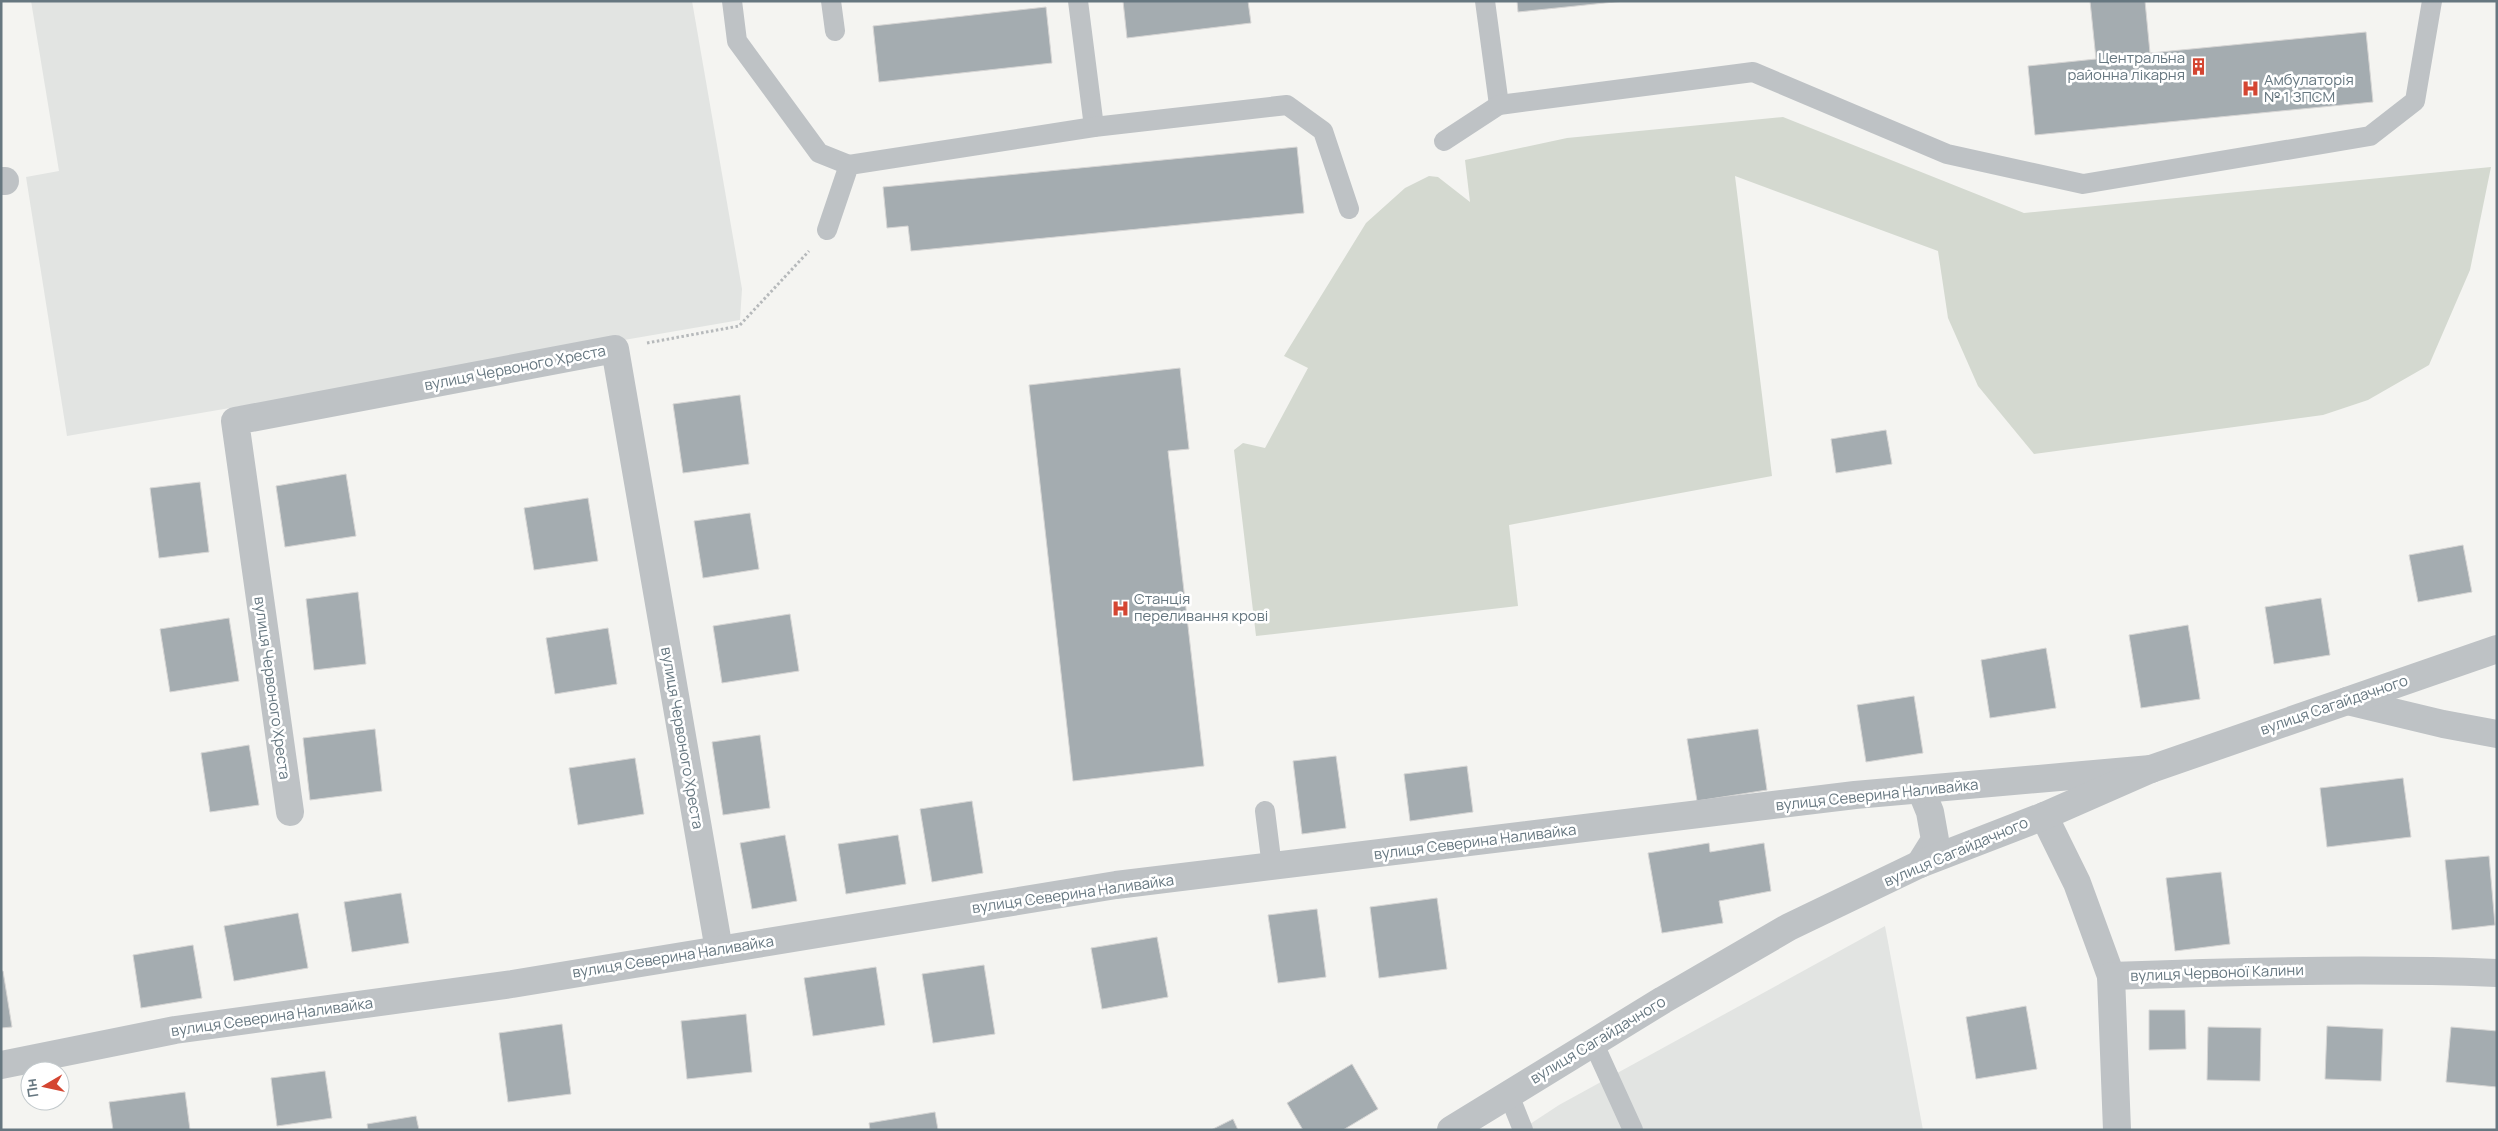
<svg xmlns="http://www.w3.org/2000/svg" width="2498" height="1131" viewBox="0 0 2498 1131" font-family="Manrope,sans-serif">
<rect width="100%" height="100%" fill="#f4f4f1"/>
<g fill="#e2e4e2">
<polygon points="31,1 692,1 742,289 740,320 67,436 26,177 59,171"/>
<polygon points="1885,926 1923,1130 1521,1130 1559,1105"/>
</g>
<polygon fill="#d4d9d0" points="1783,117 2024,213 2491,167 2470,270 2429,365 2368,400 2323,415 2034,454 1978,386 1948,318 1938,251 1735,176 1772,476 1509,525 1518,606 1256,636 1234,450 1243,443 1265,448 1308,368 1284,356 1366,223 1405,188 1429,176 1438,177 1470,202 1465,160 1567,138"/>
<g fill="#a4acb0" stroke="#d6d5d4">
<polygon points="1123,1 1248,1 1251,23 1127,38"/>
<polygon points="1517,1 1624,1 1518,12"/>
<polygon points="2090,1 2145,1 2150,53 2366,32 2373,102 2035,135 2028,66 2096,59"/>
<polygon points="1046,7 1052,63 879,82 873,26"/>
<polygon points="1297,147 1304,213 911,251 908,226 887,228 883,187"/>
<polygon points="1180,368 1189,449 1168,451 1204,766 1073,781 1029,385"/>
<polygon points="740,395 749,464 683,473 673,404"/>
<polygon points="1886,430 1892,464 1836,473 1831,439"/>
<polygon points="346,474 356,536 285,547 276,486"/>
<polygon points="200,482 209,552 159,558 150,488"/>
<polygon points="588,498 598,561 534,570 524,508"/>
<polygon points="750,513 759,569 703,578 694,521"/>
<polygon points="2463,545 2472,592 2418,602 2409,555"/>
<polygon points="358,592 366,664 314,670 306,599"/>
<polygon points="2321,598 2330,655 2274,664 2265,607"/>
<polygon points="790,614 799,671 722,683 713,626"/>
<polygon points="229,618 239,681 170,692 160,629"/>
<polygon points="2188,625 2200,699 2141,708 2129,635"/>
<polygon points="608,628 617,684 555,694 546,638"/>
<polygon points="2046,648 2056,708 1990,718 1981,660"/>
<polygon points="1914,696 1923,753 1866,762 1857,705"/>
<polygon points="375,729 382,791 310,800 303,738"/>
<polygon points="1758,729 1767,790 1697,801 1687,739"/>
<polygon points="760,735 770,808 723,815 712,742"/>
<polygon points="249,745 259,805 210,812 201,753"/>
<polygon points="1336,756 1346,828 1302,834 1293,761"/>
<polygon points="635,758 644,814 578,825 569,768"/>
<polygon points="1467,766 1473,812 1410,821 1404,774"/>
<polygon points="2403,778 2411,837 2327,847 2320,788"/>
<polygon points="972,801 983,873 932,882 920,809"/>
<polygon points="785,835 797,901 752,909 740,843"/>
<polygon points="898,835 906,884 846,894 838,844"/>
<polygon points="1709,843 1710,852 1764,843 1771,891 1719,901 1723,923 1662,933 1648,853"/>
<polygon points="2489,856 2495,925 2452,930 2445,860"/>
<polygon points="2221,872 2230,944 2175,951 2166,878"/>
<polygon points="401,893 409,943 352,952 344,902"/>
<polygon points="1437,898 1447,969 1379,978 1370,907"/>
<polygon points="1317,909 1326,977 1278,983 1268,915"/>
<polygon points="298,913 308,968 234,981 224,926"/>
<polygon points="1157,937 1168,997 1102,1009 1091,948"/>
<polygon points="193,945 202,998 141,1008 133,955"/>
<polygon points="984,965 995,1034 933,1043 922,974"/>
<polygon points="876,967 885,1025 813,1036 804,978"/>
<polygon points="1,971 3,971 12,1027 1,1028"/>
<polygon points="2026,1006 2037,1069 1976,1079 1966,1017"/>
<polygon points="2149,1010 2185,1010 2186,1049 2149,1050"/>
<polygon points="746,1014 752,1072 687,1079 681,1021"/>
<polygon points="562,1024 571,1094 508,1102 499,1033"/>
<polygon points="2327,1026 2383,1029 2381,1081 2325,1079"/>
<polygon points="2208,1027 2261,1028 2260,1081 2207,1080"/>
<polygon points="2451,1027 2497,1031 2497,1087 2446,1082"/>
<polygon points="1352,1064 1378,1109 1343,1130 1303,1130 1287,1103"/>
<polygon points="325,1071 332,1118 277,1126 271,1078"/>
<polygon points="185,1092 190,1130 113,1130 109,1102"/>
<polygon points="935,1112 938,1130 870,1130 869,1123"/>
<polygon points="416,1116 419,1130 368,1130 367,1124"/>
<polygon points="1233,1119 1238,1130 1211,1130"/>
</g>
<g fill="none" stroke-linecap="round" stroke-linejoin="round">
<polyline stroke="#b6b9bb" stroke-width="3" stroke-dasharray="2.5 2.5" stroke-linecap="butt" points="647,343 739,326 809,251"/>
<g stroke="#bec2c5" stroke-width="20">
<polyline points="732,1 737,41 819,153 849,165"/>
<polyline points="831,1 835,31"/>
<polyline points="1078,1 1094,127"/>
<polyline points="1485,1 1499,105"/>
<polyline points="1444,141 1499,105 1753,72 1947,154 2083,184 2370,136 2415,101 2432,1"/>
<polyline points="827,230 849,165 1094,127 1287,105 1323,131 1349,209"/>
<polyline points="1265,811 1272,867"/>
<polyline points="1593,1042 1633,1130"/>
<polyline points="1509,1095 1523,1130"/>
</g>
<g stroke="#bec2c5" stroke-width="28">
<polyline points="1,181 5,181"/>
<polyline points="2347,701 2443,724 2497,734"/>
<polyline points="290,812 235,421 615,349 719,950"/>
<path d="M2044 816 2077 883 2111 976C2240 971 2368 968 2497 973"/>
<polyline points="1920,864 1935,840 1930,812 1921,790"/>
<polyline points="2111,976 2117,1130"/>
<polyline points="1,1065 175,1030 512,984 1116,885 1855,795 2151,769"/>
<polyline points="1451,1130 1663,1000 1789,927 1920,864 2044,816 2151,769 2497,649"/>
</g>
</g>
<defs>
<symbol id="building-bare" viewBox="-9 -9 18 18"><path d="M-4-6H4V6H1V3H-1V6H-4ZM-2.5-4.3h1.7v1.8h-1.7ZM.8-4.3h1.7v1.8H.8ZM-2.5-1h1.7V.8h-1.7ZM.8-1h1.7V.8H.8Z" fill="#d44531" stroke="#fff" stroke-width="2.5" paint-order="stroke"/></symbol>
<symbol id="hospital-bare" viewBox="-9 -9 18 18"><path d="M-5-5h3v3.5h4V-5h3V5h-3V1.5h-4V5h-3Z" fill="#d44531" stroke="#fff" stroke-width="2.5" paint-order="stroke"/></symbol>
</defs>
<g fill-rule="evenodd">
<use href="#building-bare" x="2186" y="54" width="25" height="25"/>
<use href="#hospital-bare" x="2238" y="76" width="25" height="25"/>
<use href="#hospital-bare" x="1108" y="596" width="25" height="25"/>
</g>
<g text-anchor="middle" stroke-width="5" stroke-linejoin="round" paint-order="stroke">
<g font-size="15" fill="#667780" stroke="#fff" text-anchor="start">
<text x="2185" y="63" text-anchor="end">Центральна<tspan x="2185" dy="17">районна лікарня</tspan></text>
<text x="2264" y="85">Амбулаторія<tspan x="2264" dy="17">№ 1 ЗПСМ</tspan></text>
<text x="1134" y="604">Станція<tspan x="1134" dy="17">переливання крові</tspan></text>
</g>
<g font-size="15" fill="#667780" stroke="#fff">
<text transform="translate(515 368) rotate(-11)" y="5">вулиця Червоного Хреста</text>
<text transform="translate(272 688) rotate(82)" y="5">вулиця Червоного Хреста</text>
<text transform="translate(2334 705) rotate(-19)" y="5">вулиця Сагайдачного</text>
<text transform="translate(682 738) rotate(80)" y="5">вулиця Червоного Хреста</text>
<text transform="translate(1877 795) rotate(-6)" y="5">вулиця Северина Наливайка</text>
<text transform="translate(1475 842) rotate(-7)" y="5">вулиця Северина Наливайка</text>
<text transform="translate(1956 852) rotate(-23)" y="5">вулиця Сагайдачного</text>
<text transform="translate(1073 894) rotate(-8)" y="5">вулиця Северина Наливайка</text>
<text transform="translate(673 957) rotate(-9)" y="5">вулиця Северина Наливайка</text>
<text transform="translate(2217 973) rotate(-2)" y="5">вулиця Червоної Калини</text>
<text transform="translate(272 1017) rotate(-8)" y="5">вулиця Северина Наливайка</text>
<text transform="translate(1598 1040) rotate(-31)" y="5">вулиця Сагайдачного</text>
</g>
</g>
<rect width="2498" height="1131" fill="none" stroke="#667780" stroke-width="5"/>
<g transform="translate(45 1086) rotate(261)"><circle r="24" fill="#ffffff" stroke="#c2c9cc"/>
<path d="M0-4L9 19L0 12L-9 19Z" fill="#d44531"/>
<text y="-8" font-size="14" font-weight="bold" text-anchor="middle" fill="#667780">Пн</text>
</g>
</svg>
